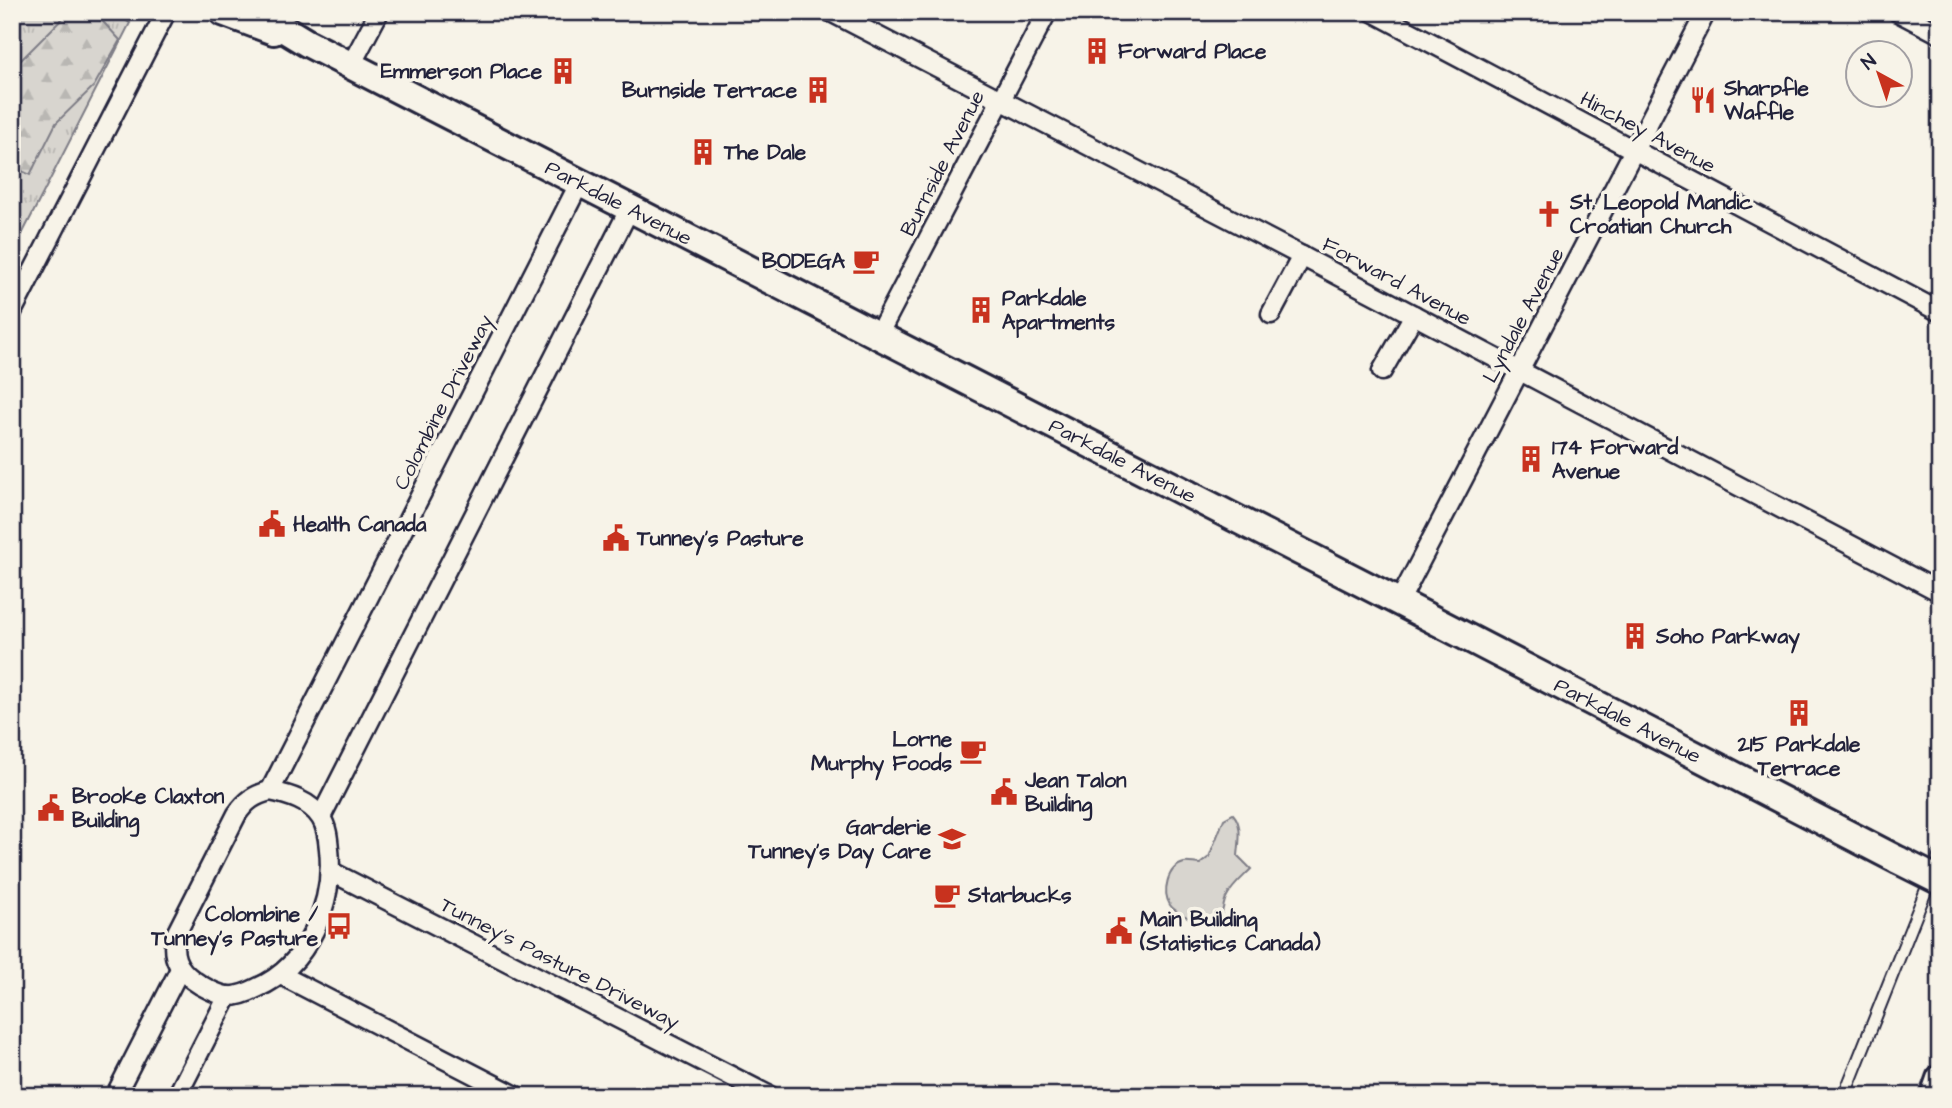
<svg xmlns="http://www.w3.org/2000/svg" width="1952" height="1108" viewBox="0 0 1952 1108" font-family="'Architects Daughter',sans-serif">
<defs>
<pattern id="grass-tufts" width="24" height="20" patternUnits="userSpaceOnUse" patternTransform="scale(1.75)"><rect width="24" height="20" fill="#d8d5cf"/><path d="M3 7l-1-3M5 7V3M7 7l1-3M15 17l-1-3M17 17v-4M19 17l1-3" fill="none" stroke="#b9b7b3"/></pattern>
<pattern id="forest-firs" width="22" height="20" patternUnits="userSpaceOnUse" patternTransform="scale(1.75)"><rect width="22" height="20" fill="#d8d5cf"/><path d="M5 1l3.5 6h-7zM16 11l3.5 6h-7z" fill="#b9b7b3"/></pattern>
</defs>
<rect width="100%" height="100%" fill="#f7f3e8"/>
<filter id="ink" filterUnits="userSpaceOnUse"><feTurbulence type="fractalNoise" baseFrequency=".0143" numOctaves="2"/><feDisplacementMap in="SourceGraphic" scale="14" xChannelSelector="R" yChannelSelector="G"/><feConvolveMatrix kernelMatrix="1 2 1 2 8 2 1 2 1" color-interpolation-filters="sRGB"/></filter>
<g filter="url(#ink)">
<polygon fill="url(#grass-tufts)" stroke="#7d7c85" stroke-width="2" points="12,12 111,12 130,23 12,254"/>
<polygon fill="url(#forest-firs)" stroke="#7d7c85" stroke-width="2" points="69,12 94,12 120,40 94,86 56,123 30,175 12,166 12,74 16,65"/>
<path fill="#d8d5cf" stroke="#7d7c85" stroke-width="2" d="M1233 814C1243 825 1239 842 1238 856L1251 869C1242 878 1231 887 1226 898 1223 904 1223 914 1219 919 1210 930 1176 914 1170 905 1162 892 1167 867 1184 863 1188 862 1195 864 1200 864L1209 857 1224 819Z"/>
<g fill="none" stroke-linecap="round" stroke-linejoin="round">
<defs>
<g id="street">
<polyline points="831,12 1294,252 1940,592"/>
<polyline points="1373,12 1940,312"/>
<polyline points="1898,12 1940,34"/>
<polyline points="351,65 379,12"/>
<polyline points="12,312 166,12"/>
<polyline points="1271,314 1302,256"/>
<polyline points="878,335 1047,12"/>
<polyline points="1382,371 1414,315"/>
<polyline points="1399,602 1706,12"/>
<polyline points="270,791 580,182"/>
<path d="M270 791C289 795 310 801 321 818 327 827 328 838 329 849 335 902 308 966 257 988 249 992 236 997 227 996 216 994 201 986 193 980 176 968 171 953 176 934L237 814C246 801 254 795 270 791Z"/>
<polyline points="321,817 630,208"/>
<polyline points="330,871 770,1096"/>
<polyline points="281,975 516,1096"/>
<polyline points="115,1096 180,969"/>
<polyline points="177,1096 228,996"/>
</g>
<g id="secondary">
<polyline points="223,12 274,31"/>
<path id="s1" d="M256 12 307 43 1399 602 1898 860"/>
<polyline points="1934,1096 1940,1079"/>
</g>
</defs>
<use href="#street" stroke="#22223b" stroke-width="23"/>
<use href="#secondary" stroke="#22223b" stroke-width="32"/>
<use href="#street" stroke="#f7f3e8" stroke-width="18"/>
<use href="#secondary" stroke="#f7f3e8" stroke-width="26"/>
<g stroke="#22223b" stroke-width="2">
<polyline points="1837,1096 1940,838"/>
<polyline points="1851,1096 1940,872"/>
</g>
<defs>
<polyline id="secondary-bridge" points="1898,860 1940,881"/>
</defs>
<use href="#secondary-bridge" stroke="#22223b" stroke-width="32" stroke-linecap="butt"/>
<use href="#secondary-bridge" stroke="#f7f3e8" stroke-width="26"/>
</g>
</g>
<defs>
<symbol id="building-bare" viewBox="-9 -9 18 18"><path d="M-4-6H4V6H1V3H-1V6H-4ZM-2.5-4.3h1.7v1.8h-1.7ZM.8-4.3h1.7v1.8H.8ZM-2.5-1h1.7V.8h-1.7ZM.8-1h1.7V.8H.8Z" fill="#c8321e" stroke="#f7f3e8" stroke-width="2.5" paint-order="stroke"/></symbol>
<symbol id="restaurant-bare" viewBox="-9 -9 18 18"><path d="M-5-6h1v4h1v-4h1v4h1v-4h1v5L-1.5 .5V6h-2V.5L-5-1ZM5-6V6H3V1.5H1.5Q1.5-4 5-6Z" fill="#c8321e" stroke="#f7f3e8" stroke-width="2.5" paint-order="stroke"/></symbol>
<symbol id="church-bare" viewBox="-9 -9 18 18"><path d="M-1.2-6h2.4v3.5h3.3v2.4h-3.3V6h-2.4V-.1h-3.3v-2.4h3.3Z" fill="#c8321e" stroke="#f7f3e8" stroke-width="2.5" paint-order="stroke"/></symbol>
<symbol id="cafe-bare" viewBox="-9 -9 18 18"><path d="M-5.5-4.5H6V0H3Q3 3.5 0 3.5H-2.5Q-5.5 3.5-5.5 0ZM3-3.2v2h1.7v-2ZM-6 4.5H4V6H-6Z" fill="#c8321e" stroke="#f7f3e8" stroke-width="2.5" paint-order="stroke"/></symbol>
<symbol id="civic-bare" viewBox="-9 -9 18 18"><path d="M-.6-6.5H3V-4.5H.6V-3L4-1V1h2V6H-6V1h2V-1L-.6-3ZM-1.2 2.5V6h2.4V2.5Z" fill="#c8321e" stroke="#f7f3e8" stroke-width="2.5" paint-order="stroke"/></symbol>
<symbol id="school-bare" viewBox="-9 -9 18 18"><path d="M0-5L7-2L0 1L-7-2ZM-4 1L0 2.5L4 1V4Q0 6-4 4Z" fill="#c8321e" stroke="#f7f3e8" stroke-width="2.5" paint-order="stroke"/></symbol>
<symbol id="bus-bare" viewBox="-9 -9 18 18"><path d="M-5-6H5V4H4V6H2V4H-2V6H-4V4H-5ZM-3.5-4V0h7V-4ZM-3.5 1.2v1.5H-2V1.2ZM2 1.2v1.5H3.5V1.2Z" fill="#c8321e" stroke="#f7f3e8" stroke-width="2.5" paint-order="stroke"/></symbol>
</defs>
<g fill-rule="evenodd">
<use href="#building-bare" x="1078" y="32" width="38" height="38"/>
<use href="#building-bare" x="544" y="52" width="38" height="38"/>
<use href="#building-bare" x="799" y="71" width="38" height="38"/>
<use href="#restaurant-bare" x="1684" y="81" width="38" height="38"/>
<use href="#building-bare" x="684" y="133" width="38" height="38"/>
<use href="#church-bare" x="1530" y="195" width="38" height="38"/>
<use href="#cafe-bare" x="847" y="242" width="38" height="38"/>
<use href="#building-bare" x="962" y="291" width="38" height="38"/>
<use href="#building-bare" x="1512" y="440" width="38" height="38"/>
<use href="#civic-bare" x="253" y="505" width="38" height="38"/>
<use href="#civic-bare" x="597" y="519" width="38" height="38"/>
<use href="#building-bare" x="1616" y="617" width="38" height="38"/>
<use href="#building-bare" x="1780" y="694" width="38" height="38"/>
<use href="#cafe-bare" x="954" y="732" width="38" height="38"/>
<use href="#civic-bare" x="985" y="773" width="38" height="38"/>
<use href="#civic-bare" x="32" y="789" width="38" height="38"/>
<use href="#school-bare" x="933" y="820" width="38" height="38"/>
<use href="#cafe-bare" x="928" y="876" width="38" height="38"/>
<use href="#bus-bare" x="320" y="907" width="38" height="38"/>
<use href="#civic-bare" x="1100" y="912" width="38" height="38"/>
</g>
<g text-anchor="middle" stroke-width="7" stroke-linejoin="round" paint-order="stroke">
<g font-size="21" font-weight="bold" fill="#22223b" stroke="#f7f3e8" text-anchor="start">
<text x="1118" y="58">Forward Place</text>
<text x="542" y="78" text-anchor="end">Emmerson Place</text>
<text x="1724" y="95">Sharpfle<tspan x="1724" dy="24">Waffle</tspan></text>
<text x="797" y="97" text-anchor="end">Burnside Terrace</text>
<text x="724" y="159">The Dale</text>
<text x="1570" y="209">St. Leopold Mandic<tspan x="1570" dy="24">Croatian Church</tspan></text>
<text x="845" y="268" text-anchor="end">BODEGA</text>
<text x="1002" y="305">Parkdale<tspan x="1002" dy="24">Apartments</tspan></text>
<text x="1552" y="454">174 Forward<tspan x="1552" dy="24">Avenue</tspan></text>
<text x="293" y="531">Health Canada</text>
<text x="637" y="545">Tunney's Pasture</text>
<text x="1656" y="643">Soho Parkway</text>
<text x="952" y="746" text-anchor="end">Lorne<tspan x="952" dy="24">Murphy Foods</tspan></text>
<text x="1799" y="751" text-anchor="middle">215 Parkdale<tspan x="1799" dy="24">Terrace</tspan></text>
<text x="1025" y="787">Jean Talon<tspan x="1025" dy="24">Building</tspan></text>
<text x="72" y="803">Brooke Claxton<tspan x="72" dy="24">Building</tspan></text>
<text x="931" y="834" text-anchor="end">Garderie<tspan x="931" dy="24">Tunney's Day Care</tspan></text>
<text x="968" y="902">Starbucks</text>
<text x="318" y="921" text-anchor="end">Colombine /<tspan x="318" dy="24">Tunney's Pasture</tspan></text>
<text x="1140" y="926">Main Building<tspan x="1140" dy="24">(Statistics Canada)</tspan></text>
</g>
<g font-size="21" fill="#22223b" stroke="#f7f3e8">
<text transform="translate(1648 132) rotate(28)" y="7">Hinchey Avenue</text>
<text transform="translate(942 163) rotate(-63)" y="7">Burnside Avenue</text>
<text dy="7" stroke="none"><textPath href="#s1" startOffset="410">Parkdale Avenue</textPath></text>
<text transform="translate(1397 281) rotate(28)" y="7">Forward Avenue</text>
<text transform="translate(1523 315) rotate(-62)" y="7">Lyndale Avenue</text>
<text transform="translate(443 402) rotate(-63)" y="7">Colombine Driveway</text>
<text dy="7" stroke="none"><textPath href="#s1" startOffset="976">Parkdale Avenue</textPath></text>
<text dy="7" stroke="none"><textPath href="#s1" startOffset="1544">Parkdale Avenue</textPath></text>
<text transform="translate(560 963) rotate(27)" y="7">Tunney's Pasture Driveway</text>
</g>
</g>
<rect width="1952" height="1108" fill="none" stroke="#f7f3e8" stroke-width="42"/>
<rect x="21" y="21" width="1910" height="1066" fill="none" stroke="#22223b" stroke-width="2.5" filter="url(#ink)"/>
<g transform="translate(1879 74) rotate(320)"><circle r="33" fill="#f7f3e8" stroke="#a29fa3" stroke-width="2"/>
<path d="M0-5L12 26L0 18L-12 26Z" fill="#c8321e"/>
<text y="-10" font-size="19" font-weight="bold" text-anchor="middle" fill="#22223b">N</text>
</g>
</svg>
